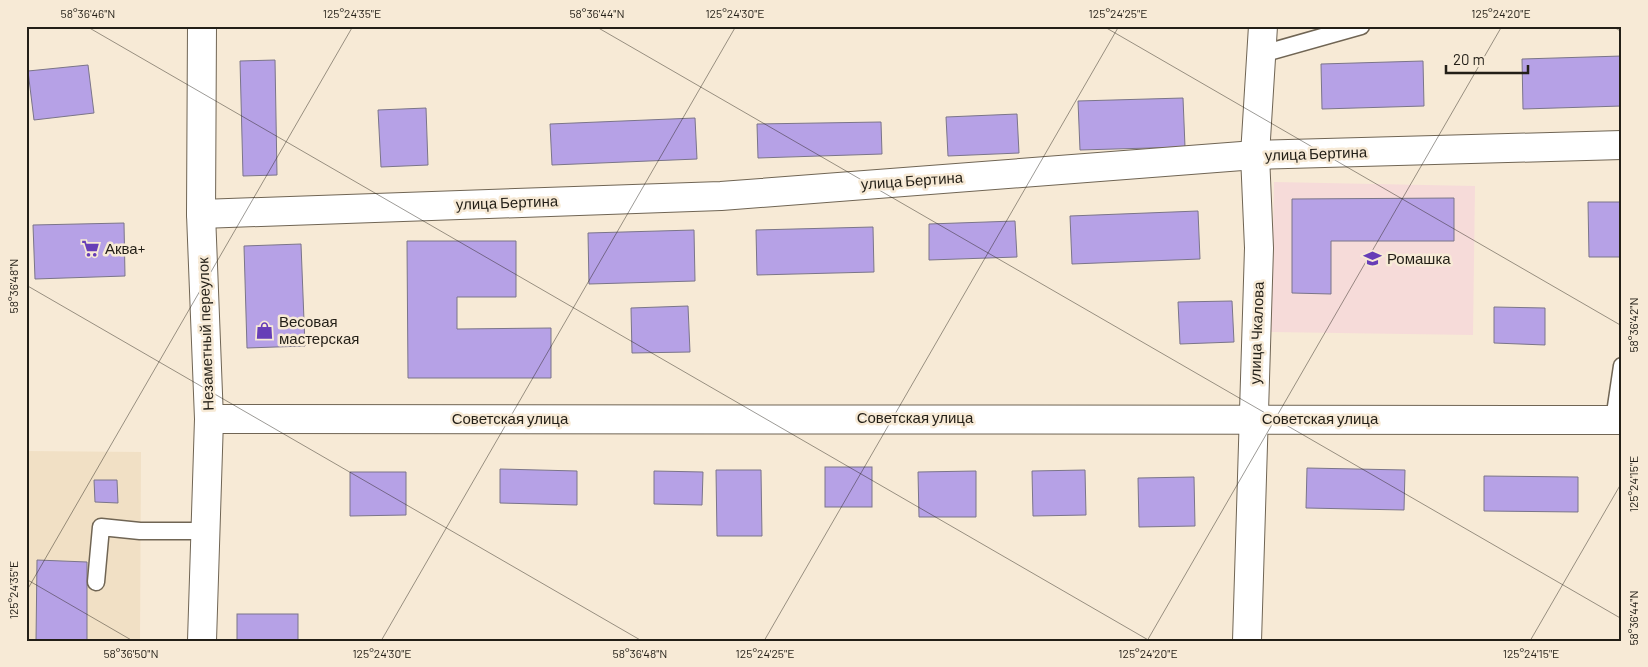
<svg xmlns="http://www.w3.org/2000/svg" width="1648" height="667" viewBox="0 0 1648 667" font-family="Barlow,sans-serif">
<rect width="100%" height="100%" fill="#f7ead6"/>
<polygon fill="#f1e0c5" points="26,451 141,452 140,641 26,641"/>
<polygon fill="#f6dbd9" points="1274,182 1475,186 1473,335 1271,332"/>
<g fill="#b6a1e6" stroke="#7b7589">
<polygon points="1622,56 1622,106 1523,109 1522,59"/>
<polygon points="275,60 277,175 243,176 240,61"/>
<polygon points="1423,61 1424,106 1322,109 1321,64"/>
<polygon points="88,65 94,113 34,120 28,71"/>
<polygon points="1183,98 1185,147 1080,150 1078,101"/>
<polygon points="426,108 428,165 381,167 378,110"/>
<polygon points="1017,114 1019,153 948,156 946,117"/>
<polygon points="695,118 697,159 552,165 550,124"/>
<polygon points="881,122 882,154 758,158 757,124"/>
<polygon points="1454,198 1454,241 1331,241 1331,294 1292,293 1292,199"/>
<polygon points="1588,202 1622,202 1622,257 1589,257"/>
<polygon points="1198,211 1200,259 1072,264 1070,216"/>
<polygon points="1015,221 1017,257 929,260 929,224"/>
<polygon points="124,223 125,276 35,279 33,225"/>
<polygon points="873,227 874,272 757,275 756,230"/>
<polygon points="694,230 695,281 589,284 588,233"/>
<polygon points="407,241 516,241 516,297 457,297 457,329 551,328 551,378 408,378"/>
<polygon points="301,244 305,346 247,348 244,246"/>
<polygon points="1232,301 1234,342 1180,344 1178,302"/>
<polygon points="688,306 690,352 632,353 631,308"/>
<polygon points="1494,307 1545,308 1545,345 1494,343"/>
<rect x="825" y="467" width="47" height="40"/>
<polygon points="1307,468 1405,470 1404,510 1306,508"/>
<polygon points="500,469 577,471 577,505 500,503"/>
<polygon points="716,470 761,470 762,536 717,536"/>
<polygon points="1085,470 1086,515 1033,516 1032,471"/>
<polygon points="654,471 703,472 702,505 654,504"/>
<polygon points="976,471 976,517 919,517 918,472"/>
<polygon points="350,472 406,472 406,515 350,516"/>
<polygon points="1484,476 1578,477 1578,512 1484,511"/>
<polygon points="1194,477 1195,526 1139,527 1138,478"/>
<polygon points="94,480 117,480 118,503 95,502"/>
<polygon points="37,560 87,562 87,641 36,641"/>
<rect x="237" y="614" width="61" height="27"/>
</g>
<g fill="none" stroke-linecap="round" stroke-linejoin="round">
<defs>
<g id="service">
<polyline points="1262,54 1361,26"/>
<polyline points="1614,420 1622,366"/>
<polyline points="96,582 101,527 140,531 205,531"/>
</g>
<g id="minor">
<polyline points="201,214 721,196 1255,155 1622,145"/>
<polyline points="209,419 1622,420"/>
<polyline points="1247,641 1259,248 1255,155 1263,26"/>
</g>
<polyline id="tertiary" points="202,26 201,214 209,419 202,641"/>
</defs>
<use href="#service" stroke="#706554" stroke-width="19"/>
<use href="#minor" stroke="#706554" stroke-width="30"/>
<use href="#tertiary" stroke="#706554" stroke-width="30"/>
<use href="#service" stroke="#fff" stroke-width="16"/>
<use href="#minor" stroke="#fff" stroke-width="28"/>
<use href="#tertiary" stroke="#fff" stroke-width="28"/>
</g>
<path fill="none" stroke="#231f17" stroke-width="1" stroke-opacity="0.45" d="M86 26 1150 641M595 26 1622 619M1103 26 1622 326M1612 26 1622 32M26 285 642 641M26 579 133 641M26 592 353 26M381 641 736 26M764 641 1119 26M1147 641 1502 26M1530 641 1622 482"/>
<defs>
<symbol id="supermarket-bare" viewBox="-9 -9 18 18"><path d="M-6-5.5h2.5l.6 2H6L4.5 2H-2.5L-4.4-4H-6ZM-1.5 3.2a1.3 1.3 0 1 0 .1 0ZM3 3.2a1.3 1.3 0 1 0 .1 0Z" fill="#673eb7" stroke="#f7ead6" stroke-width="2.5" paint-order="stroke"/></symbol>
<symbol id="school-bare" viewBox="-9 -9 18 18"><path d="M0-5L7-2L0 1L-7-2ZM-4 1L0 2.5L4 1V4Q0 6-4 4Z" fill="#673eb7" stroke="#f7ead6" stroke-width="2.5" paint-order="stroke"/></symbol>
<symbol id="shop-bare" viewBox="-9 -9 18 18"><path d="M-5-2.5h2.3a2.7 3.5 0 0 1 5.4 0H5L5.5 6h-11ZM-1.5-2.5h3a1.5 2.3 0 0 0-3 0Z" fill="#673eb7" stroke="#f7ead6" stroke-width="2.5" paint-order="stroke"/></symbol>
</defs>
<g fill-rule="evenodd">
<use href="#supermarket-bare" x="78" y="236" width="25" height="25"/>
<use href="#school-bare" x="1360" y="246" width="25" height="25"/>
<use href="#shop-bare" x="252" y="318" width="25" height="25"/>
</g>
<g text-anchor="middle" stroke-width="5" stroke-linejoin="round" paint-order="stroke">
<g font-size="15" fill="#231f17" stroke="#f7ead6">
<text transform="translate(1316 154) rotate(-2)" y="5">улица Бертина</text>
<text transform="translate(912 181) rotate(-4)" y="5">улица Бертина</text>
<text transform="translate(507 203) rotate(-2)" y="5">улица Бертина</text>
<text transform="translate(1257 333) rotate(-88)" y="5">улица Чкалова</text>
<text transform="translate(206 334) rotate(-92)" y="5">Незаметный переулок</text>
<text x="915" y="423">Советская улица</text>
<text x="510" y="424">Советская улица</text>
<text x="1320" y="424">Советская улица</text>
</g>
<g font-size="15" fill="#231f17" stroke="#f7ead6" text-anchor="start">
<text x="105" y="254">Аква+</text>
<text x="1387" y="264">Ромашка</text>
<text x="279" y="327">Весовая<tspan x="279" dy="17">мастерская</tspan></text>
</g>
</g>
<rect width="1648" height="667" fill="none" stroke="#f7ead6" stroke-width="55"/>
<path d="M1446 65v8h82v-8" fill="none" stroke="#231f17" stroke-width="2.5"/>
<text x="1453" y="65" font-size="15" fill="#231f17" stroke="#f7ead6" stroke-width="4" paint-order="stroke">20 m</text>
<rect x="28" y="28" width="1592" height="612" fill="none" stroke="#231f17" stroke-width="2"/>
<g font-size="12" text-anchor="middle" fill="#231f17">
<text x="88" y="18">58°36'46"N</text>
<text x="352" y="18">125°24'35"E</text>
<text x="597" y="18">58°36'44"N</text>
<text x="735" y="18">125°24'30"E</text>
<text x="1118" y="18">125°24'25"E</text>
<text x="1501" y="18">125°24'20"E</text>
<text transform="translate(14 286) rotate(-90)" y="4">58°36'48"N</text>
<text transform="translate(1634 325) rotate(-90)" y="4">58°36'42"N</text>
<text transform="translate(1634 484) rotate(-90)" y="4">125°24'15"E</text>
<text transform="translate(14 590) rotate(-90)" y="4">125°24'35"E</text>
<text transform="translate(1634 618) rotate(-90)" y="4">58°36'44"N</text>
<text x="131" y="658">58°36'50"N</text>
<text x="382" y="658">125°24'30"E</text>
<text x="640" y="658">58°36'48"N</text>
<text x="765" y="658">125°24'25"E</text>
<text x="1148" y="658">125°24'20"E</text>
<text x="1531" y="658">125°24'15"E</text>
</g>
</svg>
